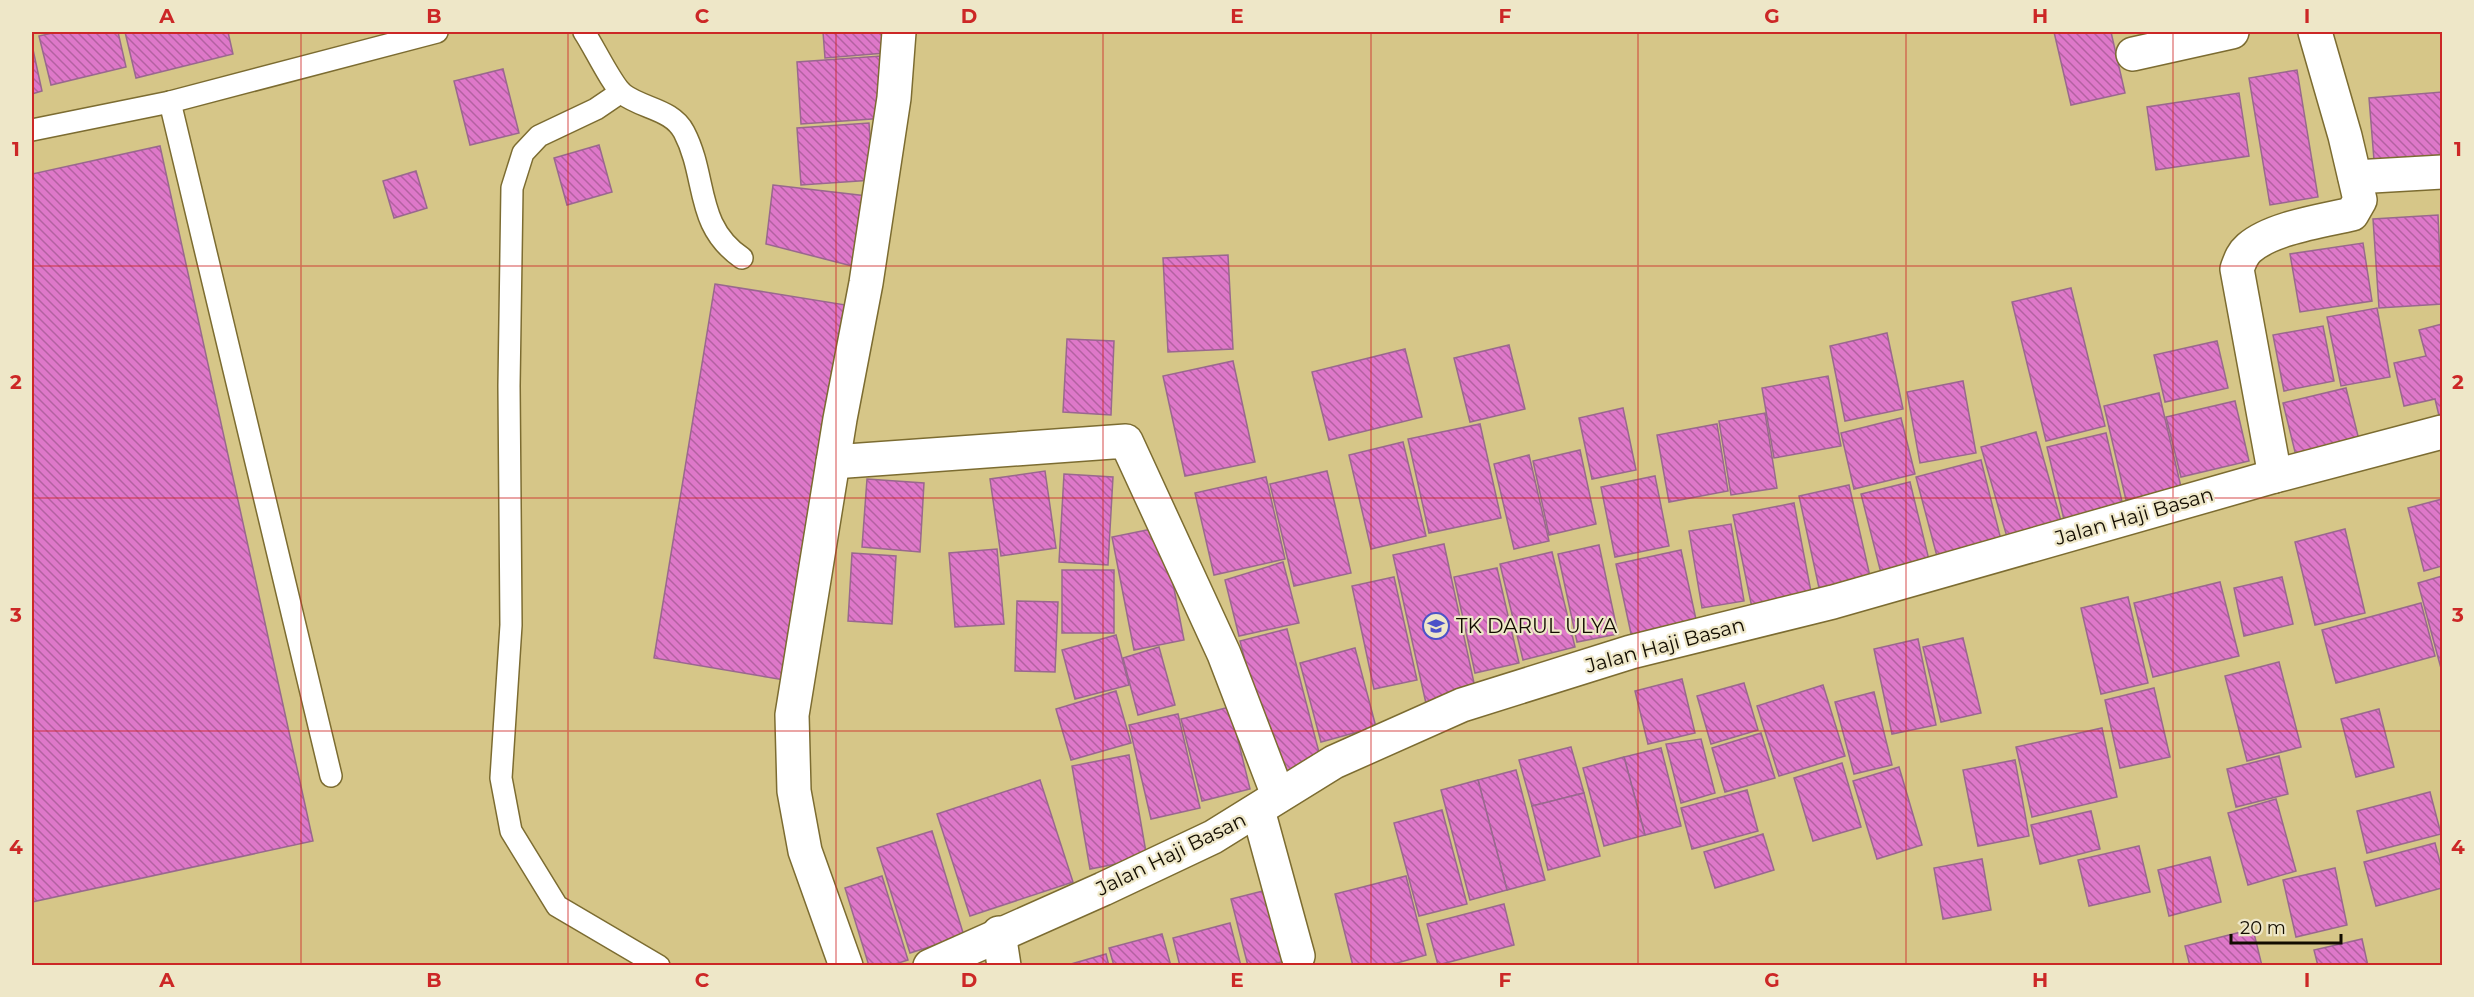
<svg xmlns="http://www.w3.org/2000/svg" width="2474" height="997" viewBox="0 0 2474 997" font-family="Montserrat,sans-serif">
<defs>
<pattern id="building-back-hatch" width="6" height="6" patternUnits="userSpaceOnUse" patternTransform="scale(1.5)"><rect width="6" height="6" fill="#de78c9"/><path d="M-1 5l2 2M0 0l6 6M5-1l2 2" fill="none" stroke="#b361a1"/></pattern>
</defs>
<rect width="100%" height="100%" fill="#d6c688"/>
<g fill="url(#building-back-hatch)" stroke="#99688e" stroke-width="1.5">
<polygon points="57,32 118,32 126,67 51,85 39,36"/>
<polygon points="125,32 228,32 233,54 136,78"/>
<polygon points="823,32 884,32 885,53 825,58"/>
<polygon points="2054,32 2111,32 2125,93 2071,105"/>
<polygon points="32,45 42,91 32,94"/>
<polygon points="881,56 886,118 801,124 797,62"/>
<polygon points="503,69 519,133 470,145 454,81"/>
<polygon points="2297,70 2318,197 2270,205 2249,78"/>
<polygon points="2442,92 2442,155 2374,160 2369,98"/>
<polygon points="2239,93 2249,156 2156,170 2147,107"/>
<polygon points="869,123 873,180 801,185 797,128"/>
<polygon points="599,145 612,192 567,205 554,158"/>
<polygon points="160,146 313,841 32,902 32,174"/>
<polygon points="416,171 427,208 394,218 383,181"/>
<polygon points="773,185 867,196 856,267 766,244"/>
<polygon points="2438,215 2442,304 2379,308 2373,219"/>
<polygon points="2363,243 2372,301 2300,312 2290,254"/>
<polygon points="1228,255 1233,349 1168,352 1163,258"/>
<polygon points="715,284 852,306 790,681 654,658"/>
<polygon points="2071,288 2105,426 2046,441 2012,302"/>
<polygon points="2377,308 2390,377 2341,386 2327,317"/>
<polygon points="2442,324 2442,424 2441,424 2435,399 2404,406 2394,363 2426,356 2419,330"/>
<polygon points="2323,326 2334,381 2284,391 2273,335"/>
<polygon points="1887,333 1903,409 1845,421 1830,346"/>
<polygon points="1067,339 1114,341 1111,415 1063,412"/>
<polygon points="2217,341 2228,388 2165,402 2154,355"/>
<polygon points="1509,345 1525,409 1470,422 1454,358"/>
<polygon points="1405,349 1422,417 1329,440 1312,372"/>
<polygon points="1233,361 1255,462 1185,476 1163,376"/>
<polygon points="1828,376 1841,446 1774,458 1762,388"/>
<polygon points="1963,381 1976,453 1920,463 1907,392"/>
<polygon points="2346,388 2361,448 2298,464 2283,403"/>
<polygon points="2159,393 2181,487 2126,500 2104,406"/>
<polygon points="2235,401 2249,461 2181,477 2166,417"/>
<polygon points="1623,408 1636,470 1592,479 1579,418"/>
<polygon points="1765,413 1777,488 1731,495 1719,421"/>
<polygon points="1901,418 1915,474 1854,489 1841,433"/>
<polygon points="1480,424 1501,518 1429,533 1408,439"/>
<polygon points="1717,424 1728,491 1669,502 1657,435"/>
<polygon points="2036,432 2061,521 2007,537 1981,447"/>
<polygon points="2106,433 2124,510 2065,524 2047,447"/>
<polygon points="1403,442 1426,536 1371,549 1349,455"/>
<polygon points="1580,450 1596,524 1549,535 1533,461"/>
<polygon points="1529,455 1549,541 1514,549 1494,464"/>
<polygon points="1981,460 2002,544 1938,560 1916,477"/>
<polygon points="1045,471 1056,548 1001,556 990,479"/>
<polygon points="1327,471 1351,573 1294,586 1270,484"/>
<polygon points="1064,474 1113,477 1108,565 1059,562"/>
<polygon points="1655,476 1669,546 1615,557 1601,487"/>
<polygon points="1266,477 1285,559 1214,575 1195,493"/>
<polygon points="867,479 924,483 920,552 862,547"/>
<polygon points="1910,482 1930,564 1882,577 1861,494"/>
<polygon points="1849,485 1872,585 1821,597 1799,496"/>
<polygon points="2442,499 2442,566 2424,571 2408,508"/>
<polygon points="1794,503 1812,597 1752,608 1733,515"/>
<polygon points="1731,524 1744,601 1702,608 1689,531"/>
<polygon points="1162,527 1184,640 1134,650 1112,537"/>
<polygon points="2345,529 2365,613 2315,625 2295,542"/>
<polygon points="1444,544 1477,697 1427,708 1393,555"/>
<polygon points="1599,545 1618,634 1577,642 1558,554"/>
<polygon points="997,549 1004,624 955,627 949,553"/>
<polygon points="1681,550 1697,624 1632,638 1616,564"/>
<polygon points="1552,552 1575,647 1523,660 1500,564"/>
<polygon points="852,553 896,556 892,624 848,621"/>
<polygon points="1283,562 1299,623 1239,636 1225,580"/>
<polygon points="1497,568 1519,663 1475,673 1454,577"/>
<rect x="1062" y="570" width="52" height="63"/>
<polygon points="2442,576 2442,672 2418,583"/>
<polygon points="1394,577 1417,680 1374,689 1352,586"/>
<polygon points="2282,577 2293,624 2244,636 2234,588"/>
<polygon points="2220,582 2239,656 2153,677 2134,603"/>
<polygon points="2128,597 2148,683 2101,694 2081,608"/>
<polygon points="1017,601 1058,602 1055,672 1015,671"/>
<polygon points="2421,603 2435,656 2336,683 2322,630"/>
<polygon points="1287,629 1322,764 1275,776 1240,641"/>
<polygon points="1116,635 1129,685 1075,699 1062,650"/>
<polygon points="1963,638 1981,713 1941,722 1923,647"/>
<polygon points="1918,639 1936,725 1892,734 1874,649"/>
<polygon points="1159,647 1175,705 1138,715 1123,658"/>
<polygon points="1355,648 1376,727 1321,742 1300,663"/>
<polygon points="2279,662 2301,747 2247,761 2225,676"/>
<polygon points="1682,679 1695,733 1648,744 1635,691"/>
<polygon points="1744,683 1758,730 1711,744 1697,696"/>
<polygon points="1823,685 1845,756 1779,776 1757,706"/>
<polygon points="2154,688 2170,757 2120,768 2105,700"/>
<polygon points="1116,691 1131,743 1071,760 1056,709"/>
<polygon points="1874,692 1892,765 1854,774 1835,702"/>
<polygon points="1230,707 1250,789 1202,801 1181,719"/>
<polygon points="2379,709 2394,767 2356,777 2341,719"/>
<polygon points="1178,714 1200,808 1151,819 1129,725"/>
<polygon points="2102,728 2117,797 2032,817 2016,747"/>
<polygon points="1761,733 1775,778 1725,792 1712,748"/>
<polygon points="1701,739 1715,793 1681,803 1666,744"/>
<polygon points="1571,747 1584,793 1532,806 1519,760"/>
<polygon points="1661,748 1681,826 1645,835 1624,757"/>
<polygon points="1129,755 1147,858 1090,869 1072,766"/>
<polygon points="2279,756 2288,794 2236,807 2227,769"/>
<polygon points="1624,757 1645,835 1604,846 1583,768"/>
<polygon points="2015,760 2029,836 1978,846 1963,770"/>
<polygon points="1842,763 1861,827 1813,841 1794,778"/>
<polygon points="1899,767 1922,845 1877,859 1853,781"/>
<polygon points="1516,770 1545,880 1507,890 1478,780"/>
<polygon points="1040,780 1073,882 970,916 937,814"/>
<polygon points="1478,780 1507,890 1470,900 1441,790"/>
<polygon points="1747,790 1758,831 1692,849 1681,808"/>
<polygon points="2430,792 2441,834 2367,853 2357,811"/>
<polygon points="1584,793 1600,856 1548,870 1532,806"/>
<polygon points="2276,799 2296,871 2248,885 2228,813"/>
<polygon points="1442,810 1467,904 1419,916 1394,823"/>
<polygon points="2091,811 2100,849 2040,864 2031,825"/>
<polygon points="932,831 964,936 910,953 877,848"/>
<polygon points="1763,834 1774,870 1715,888 1704,852"/>
<polygon points="2435,843 2442,870 2442,888 2376,906 2364,862"/>
<polygon points="2139,846 2150,892 2089,906 2078,860"/>
<polygon points="2210,857 2221,902 2169,916 2158,870"/>
<polygon points="1982,859 1991,910 1943,919 1934,868"/>
<polygon points="2335,868 2347,925 2296,937 2283,880"/>
<polygon points="882,876 908,960 889,966 869,966 845,888"/>
<polygon points="1406,876 1426,955 1386,966 1353,966 1335,894"/>
<polygon points="1271,889 1289,960 1265,966 1248,966 1231,899"/>
<polygon points="1504,904 1514,945 1438,965 1427,924"/>
<polygon points="1230,923 1241,966 1180,966 1173,938"/>
<polygon points="2253,929 2262,966 2190,966 2185,946"/>
<polygon points="1162,934 1171,966 1114,966 1109,948"/>
<polygon points="2362,939 2368,966 2318,966 2314,950"/>
<polygon points="1106,954 1109,966 1064,966"/>
</g>
<g fill="none" stroke-linecap="round" stroke-linejoin="round">
<defs>
<g id="lane">
<path d="M584 32C593 45 612 85 623 94 643 109 672 109 684 132 708 178 694 225 742 258"/>
<polyline points="621,92 596,109 539,136 523,153 512,188 509,386 511,625 501,778 511,831 557,906 659,966"/>
<polyline points="170,102 331,776"/>
<polyline points="32,130 170,102 437,32"/>
</g>
<g id="street">
<polyline points="2133,54 2232,32"/>
<polyline points="2355,177 2442,172"/>
<polyline points="833,462 1126,441 1224,654 1278,795"/>
<path d="M2275 476 2237 269C2240 261 2242 254 2249 248 2272 228 2322 221 2352 214L2360 200 2345 136 2315 32"/>
<polyline points="1258,810 1298,956"/>
<polyline points="999,933 1004,966"/>
<polyline points="846,966 805,851 794,791 792,715 840,419 866,283 894,98 899,32"/>
<polyline points="930,966 1103,889 1213,837 1334,762 1462,705 1631,652 1833,602 2275,476 2442,432"/>
</g>
</defs>
<use href="#lane" stroke="#7c6c31" stroke-width="24"/>
<use href="#street" stroke="#7c6c31" stroke-width="36"/>
<use href="#lane" stroke="#fff" stroke-width="21"/>
<use href="#street" stroke="#fff" stroke-width="33"/>
</g>
<path fill="none" stroke="#cc2726" stroke-width="1.5" stroke-opacity="0.55" d="M301 32V966M568 32V966M836 32V966M1103 32V966M1371 32V966M1638 32V966M1906 32V966M2173 32V966M32 266H2442M32 498H2442M32 731H2442"/>
<defs>
<symbol id="school-ring" viewBox="-11 -11 22 22"><circle r="9.5" fill="#eee7c8" stroke="#4b52c8" stroke-width="1.5"/><path d="M0-5L7-2L0 1L-7-2ZM-4 1L0 2.5L4 1V4Q0 6-4 4Z" fill="#4b52c8"/></symbol>
</defs>
<g fill-rule="evenodd">
<use href="#school-ring" x="1421" y="611" width="30" height="30"/>
</g>
<g text-anchor="middle" stroke-width="4.5" stroke-linejoin="round" paint-order="stroke">
<g font-size="20" fill="#120c00" stroke="#eee7c8">
<text transform="translate(2134 516) rotate(-16)" y="7">Jalan Haji Basan</text>
<text transform="translate(1665 645) rotate(-15)" y="7">Jalan Haji Basan</text>
<text transform="translate(1171 854) rotate(-26)" y="7">Jalan Haji Basan</text>
</g>
<g font-size="20" fill="#120c00" stroke="#eee7c8" text-anchor="start">
<text x="1456" y="633">TK DARUL ULYA</text>
</g>
</g>
<rect width="2474" height="997" fill="none" stroke="#eee7c8" stroke-width="66"/>
<path d="M2231 934v9h110v-9" fill="none" stroke="#120c00" stroke-width="3"/>
<text x="2240" y="934" font-size="18" fill="#120c00" stroke="#eee7c8" stroke-width="4.5" paint-order="stroke">20 m</text>
<rect x="33" y="33" width="2408" height="931" fill="none" stroke="#cc2726" stroke-width="2"/>
<g font-size="20" text-anchor="middle" font-weight="bold" fill="#cc2726">
<text x="167" y="23">A</text>
<text x="434" y="23">B</text>
<text x="702" y="23">C</text>
<text x="969" y="23">D</text>
<text x="1237" y="23">E</text>
<text x="1505" y="23">F</text>
<text x="1772" y="23">G</text>
<text x="2040" y="23">H</text>
<text x="2307" y="23">I</text>
<text x="16" y="156">1</text>
<text x="2458" y="156">1</text>
<text x="16" y="389">2</text>
<text x="2458" y="389">2</text>
<text x="16" y="622">3</text>
<text x="2458" y="622">3</text>
<text x="16" y="854">4</text>
<text x="2458" y="854">4</text>
<text x="167" y="987">A</text>
<text x="434" y="987">B</text>
<text x="702" y="987">C</text>
<text x="969" y="987">D</text>
<text x="1237" y="987">E</text>
<text x="1505" y="987">F</text>
<text x="1772" y="987">G</text>
<text x="2040" y="987">H</text>
<text x="2307" y="987">I</text>
</g>
</svg>
